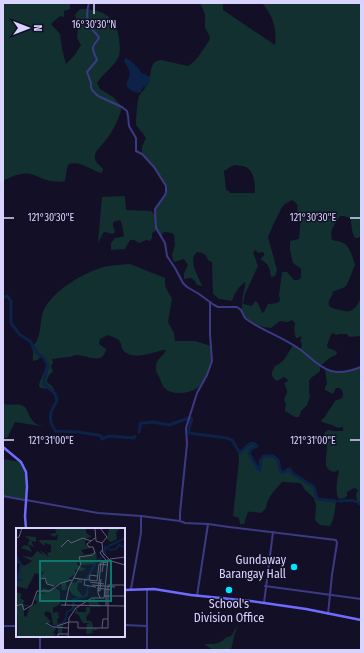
<svg xmlns="http://www.w3.org/2000/svg" width="364" height="653" viewBox="0 0 364 653" font-family="'Fira Sans Condensed',sans-serif">
<rect width="100%" height="100%" fill="#130f26"/>
<g fill="#12302f" fill-rule="evenodd">
<path d="M3 3H70V9L64 11V17L60 16 51 24 60 34 62 49 66 64 74 56 81 45 77 38 78 27 75 15 80 9C101 9 115 15 119 37 119 43 121 50 119 56 114 67 103 73 97 83L100 89 113 97 122 107C119 118 113 132 105 141 102 146 95 150 95 156 94 162 100 165 103 169L102 173C92 171 81 160 69 164L67 168 65 181C58 183 50 181 43 179 40 178 37 176 34 175 23 171 13 176 3 181Z"/>
<path d="M200 3H223V10L275 45C277 28 273 16 262 3H361V236L358 238H355C351 232 352 224 350 218L344 216H340C335 224 329 230 332 240 336 241 341 241 345 244 351 249 353 259 355 265 352 271 349 283 345 287 341 289 336 290 332 292L333 294C324 306 330 308 341 310 344 311 347 312 350 311 356 309 358 303 361 299V336L349 337 347 334H339L337 335 332 333 327 345 328 348 334 350 337 352 336 355C330 357 325 362 320 366V371C316 376 312 375 309 381 310 387 308 391 310 397L307 405 301 411 299 417H295L285 411V409L286 405 284 399 287 393V390L284 383 287 382 288 380 284 377 277 381 275 380 272 376V372L275 366C284 363 288 353 293 345L301 349 302 344 300 340 302 338 300 336 298 338H296C294 332 294 328 295 323L292 320 288 322 280 321 271 328 264 327 252 323 245 318 241 310C243 304 242 302 243 296 243 291 246 287 245 282 239 286 234 294 232 301L219 299 213 294 212 262 209 261C205 255 206 253 197 252 187 260 199 277 202 286L197 285 195 281 191 278 184 279V273L188 265 184 259 174 262 173 260 172 255 175 245 174 235 172 233 164 232 161 236 157 230 152 233V238L150 241 146 240 139 243 134 240H130L125 249 111 250V243L115 238 122 237 124 236C123 231 123 225 120 220L113 222V226L115 232 113 234 105 232 103 233 98 243 102 197 125 196 126 210 151 211 155 215V209L166 192V186L157 172 142 154V147L146 138 144 135 136 125C136 118 137 102 139 96 142 91 148 86 149 80 152 72 149 61 161 60L188 66C197 61 203 49 209 41L210 37 205 28V14ZM236 165C240 166 244 166 246 167 255 172 255 184 255 193H230L229 191 226 190 224 171 232 166ZM292 200C300 205 297 206 297 213L302 218 300 226 299 239 290 241V250L293 263 301 269V278L298 280H294L287 272H282L279 295 280 301 277 303 268 304 264 312 262 313 258 303 255 301 252 306 243 304 245 294 258 266 253 252 256 250 258 253 262 252 264 253V256L262 257 261 260C269 263 270 270 271 277L275 276 277 270 268 237 273 225 282 207 285 204Z"/>
<path d="M130 264 165 278V286L172 299 168 322 171 328 174 333 175 341H195L211 346C213 361 210 372 201 384 195 393 176 396 167 390 163 387 162 384 160 379 158 374 155 372 156 365 157 358 164 356 166 350H163C151 353 132 361 123 350 120 346 122 348 121 344 119 338 113 337 108 335L100 339 99 344 106 349C103 365 89 356 77 355 74 355 71 357 68 357 63 358 57 358 52 359L53 363 51 366 53 372C49 374 47 378 47 382L52 386 55 391 52 392 49 389 40 388 39 385C41 375 48 371 45 359L41 357 37 360 33 361C32 355 35 353 31 346 33 345 35 344 36 342 41 335 40 320 43 312 51 291 87 270 108 266 115 265 122 265 130 264Z"/>
<path d="M361 367V506C357 500 354 497 358 490L354 488 347 492V496L345 498 339 499C334 492 338 478 339 470L334 472C332 471 330 471 328 469 323 464 328 452 327 446 327 443 324 440 323 437L325 432 328 430 334 431H343V427L338 428 332 425 322 422 321 420 324 418 335 401 342 398C344 394 343 391 340 388H336L333 394 325 390V388L327 383 325 369 342 372Z"/>
<path d="M3 403C9 407 18 402 25 407 27 409 28 413 29 415 34 425 38 425 47 427L15 422 7 438 3 437Z"/>
<path d="M252 443 256 444 257 446 251 449 249 453 258 469 260 470C261 463 259 460 264 456H273L278 460 280 469 281 472H285L288 469H290L292 473 314 487 316 495 318 499 336 501C335 509 334 521 330 526L320 525 315 520 316 505 314 498 305 490 302 485 300 483 282 482C275 490 267 497 266 508L261 513C256 513 252 511 248 512L244 524H240L239 518 233 516 239 460 238 450 241 452 249 444Z"/>
<polygon points="3,459 21,462 26,472 26,500 3,496"/>
<path d="M238 625 235 633 231 650H213L204 644C210 644 217 645 222 641 226 638 226 637 231 636Z"/>
</g>
<path fill="#0c2248" d="M125 58C133 61 138 68 143 74H145L148 76H150L149 81 146 87H143L141 92C136 94 131 91 127 87 126 82 128 81 129 77 131 71 127 66 124 61Z"/>
<g fill="none" stroke-linecap="round" stroke-linejoin="round">
<g stroke="#0c2248" stroke-width="3">
<path d="M3 298 7 296 11 301V323L20 335 30 341 38 354 43 357 48 365 44 380V384C51 391 56 391 57 401 52 409 48 415 52 425 53 427 55 429 55 431L78 432 98 435 101 436 102 439 109 436 134 438 135 436"/>
<path d="M191 418 192 419C191 424 188 427 189 433L227 438 232 440 238 450 240 452C246 449 251 438 257 446L251 449 249 453 258 469 260 470C261 463 258 461 264 456H273L278 460 280 469 281 472H285L288 469H290L292 473 314 487 316 495 318 499 336 501"/>
<polyline points="139,432 140,428 140,425 141,423 145,423 153,422 169,425 189,418"/>
<path d="M339 501C347 501 355 498 361 505"/>
</g>
<g stroke="#3d3a85" stroke-width="2">
<path d="M89 3C87 9 86 19 89 25 91 30 97 33 99 38 97 41 94 44 93 47 92 52 96 56 97 60L87 72 91 83V87L92 90 98 96 122 107 127 111 128 116 129 126 136 138V151L142 154 154 167 166 186V192L165 195 155 209 156 228 165 243 167 256 175 268 183 283 187 287 199 294 214 305 218 307H237L241 310 245 318 249 321C264 331 282 337 298 348 309 355 317 367 331 371 341 374 351 371 361 367"/>
<polyline points="210,302 210,334 212,361 207,375 197,393 186,428 187,444 180,513 180,521 185,523 208,524 229,527 336,540 337,543 332,575 328,614"/>
<polyline points="3,496 24,500"/>
<polyline points="26,500 98,513 141,516 180,521"/>
<polyline points="265,586 361,599"/>
<polyline points="131,589 141,533 141,516"/>
<polyline points="197,596 208,524"/>
<polyline points="264,603 273,532"/>
<polyline points="124,625 147,626"/>
<polyline points="3,626 17,626"/>
<polyline points="40,636 40,650"/>
<polyline points="147,650 147,589"/>
</g>
<g stroke="#6f6bff" stroke-width="2.5">
<polyline points="3,447 21,462 26,472 27,487 25,516 26,529"/>
<polyline points="124,590 154,589 191,595 250,601 306,609 361,620"/>
</g>
</g>
<path fill="none" stroke="#d9d4ff" stroke-width="1.5" d="M94 4V14M4 218H14M350 218H360M4 440H14M350 440H360"/>
<g fill="#00e5ff" stroke="#130f26" stroke-width="1.5">
<circle cx="294" cy="567" r="4"/>
<circle cx="229" cy="590" r="4"/>
</g>
<g text-anchor="middle" stroke-width="3" stroke-linejoin="round" paint-order="stroke">
<g font-size="12" fill="#d9d4ff" stroke="#130f26" text-anchor="end">
<text x="286" y="564">Gundaway<tspan x="286" dy="14">Barangay Hall</tspan></text>
<text x="229" y="608" text-anchor="middle">School's<tspan x="229" dy="14">Division Office</tspan></text>
</g>
</g>
<g transform="translate(16 528)">
<rect width="109" height="109" fill="#130f26"/>
<path d="M39 0H70V5L76 9 70 10 69 16 75 20 65 22 68 26 65 28 80 24 81 31 79 36 65 37 61 32V37L70 41 65 43 59 41V46L52 51H55L50 54 51 61 48 60 51 62H46L45 55 38 58 31 55 29 50H23L29 43 22 46 19 45 11 61 0 58 4 36 0 35V30L8 38 16 33 6 28 16 29 21 23 28 27 23 21 33 29 31 25 35 24V17L29 15 28 18 22 12H41L42 6 38 9 34 6 40 5ZM93 1H104L100 4 101 11 95 14 91 11ZM9 8 20 9V14L15 13 18 19 12 16 16 24 5 20 8 17 12 18V15L14 12ZM62 50 67 52 66 55H62L61 61 66 68 62 69 57 67 53 61 55 55 61 54ZM36 59 43 62 44 66V76L37 80V85L40 84 44 85 45 86 42 85 43 90 41 91 42 98 47 94 46 106 42 105V98L37 97 35 85 30 83 28 86 35 94 31 97 40 101 37 105 40 106 37 109H2L0 64 6 66 4 70 9 73 6 76 14 78H8V88L10 89 14 79 21 75 19 71 22 65 31 66 25 64 27 60 33 62ZM79 70 78 74 81 73 85 79H74V84L70 89 71 93H75L77 97 76 102 79 100 83 101 76 103 77 105 70 106 71 96 74 95H67L62 86H59L60 81 56 82V72H59L58 76 62 84H70V79H74L72 73Z" fill="#12302f"/>
<path fill="none" stroke="#0c2248" stroke-width="2" d="M91 19 109 10M0 28 5 36 1 51 5 52 0 54M79 36 89 26V19L94 22 100 21 103 17 109 19M70 52 79 36M34 98 39 99 49 93 51 84 58 80 57 72 71 67 72 58"/>
<path fill="none" stroke="#625e7d" stroke-width="1" d="M79 0 80 13 86 15M84 0 91 9 86 15 87 25 95 33 109 37M0 10 3 9 6 0M45 19 52 12 55 15 67 10 75 13M86 22 84 25 90 32M77 26 79 25 77 19H73L71 16 79 10M94 31 109 29V32M86 44 88 32M57 50 81 53 83 36 91 37M25 51 29 50 31 56 38 58M69 52 68 57 80 59M73 52 74 47 81 48M74 54 88 56M76 57 99 59M92 57H109M81 60 96 62M81 62 84 63 85 51M88 68H109M84 70 82 65 85 34 92 35M45 77 109 78M0 78 6 76 8 82 16 77 21 63H34L45 55 56 52M49 78 53 59 65 36 63 29 77 27M90 78V60M53 94H62V100H92V57M30 95 37 99 52 100M41 98 53 94M86 100 87 91H92M42 109V106H52M52 109 53 90 60 80 76 70H88L92 31"/>
<path fill="#0f766e" fill-opacity="0.15" stroke="#0f766e" stroke-width="2" d="M24 33H95V73H24Z"/>
<rect width="109" height="109" fill="none" stroke="#d9d4ff" stroke-width="2"/>
</g>
<g font-size="10" text-anchor="middle" fill="#d9d4ff" stroke="#130f26" stroke-width="3" stroke-linejoin="round" paint-order="stroke">
<text x="94" y="28">16°30'30"N</text>
<text x="51" y="221">121°30'30"E</text>
<text x="313" y="221">121°30'30"E</text>
<text x="313" y="444">121°31'00"E</text>
<text x="51" y="444">121°31'00"E</text>
</g>
<rect width="364" height="653" fill="none" stroke="#d9d4ff" stroke-width="8"/>
<g transform="translate(28 28) rotate(90)" stroke="#130f26" stroke-width="3" paint-order="stroke">
<path d="M0-3L7 15L0 10L-7 15Z" fill="#d9d4ff"/>
<text y="-6" font-size="11" font-weight="bold" text-anchor="middle" fill="#d9d4ff">N</text>
</g>
</svg>
